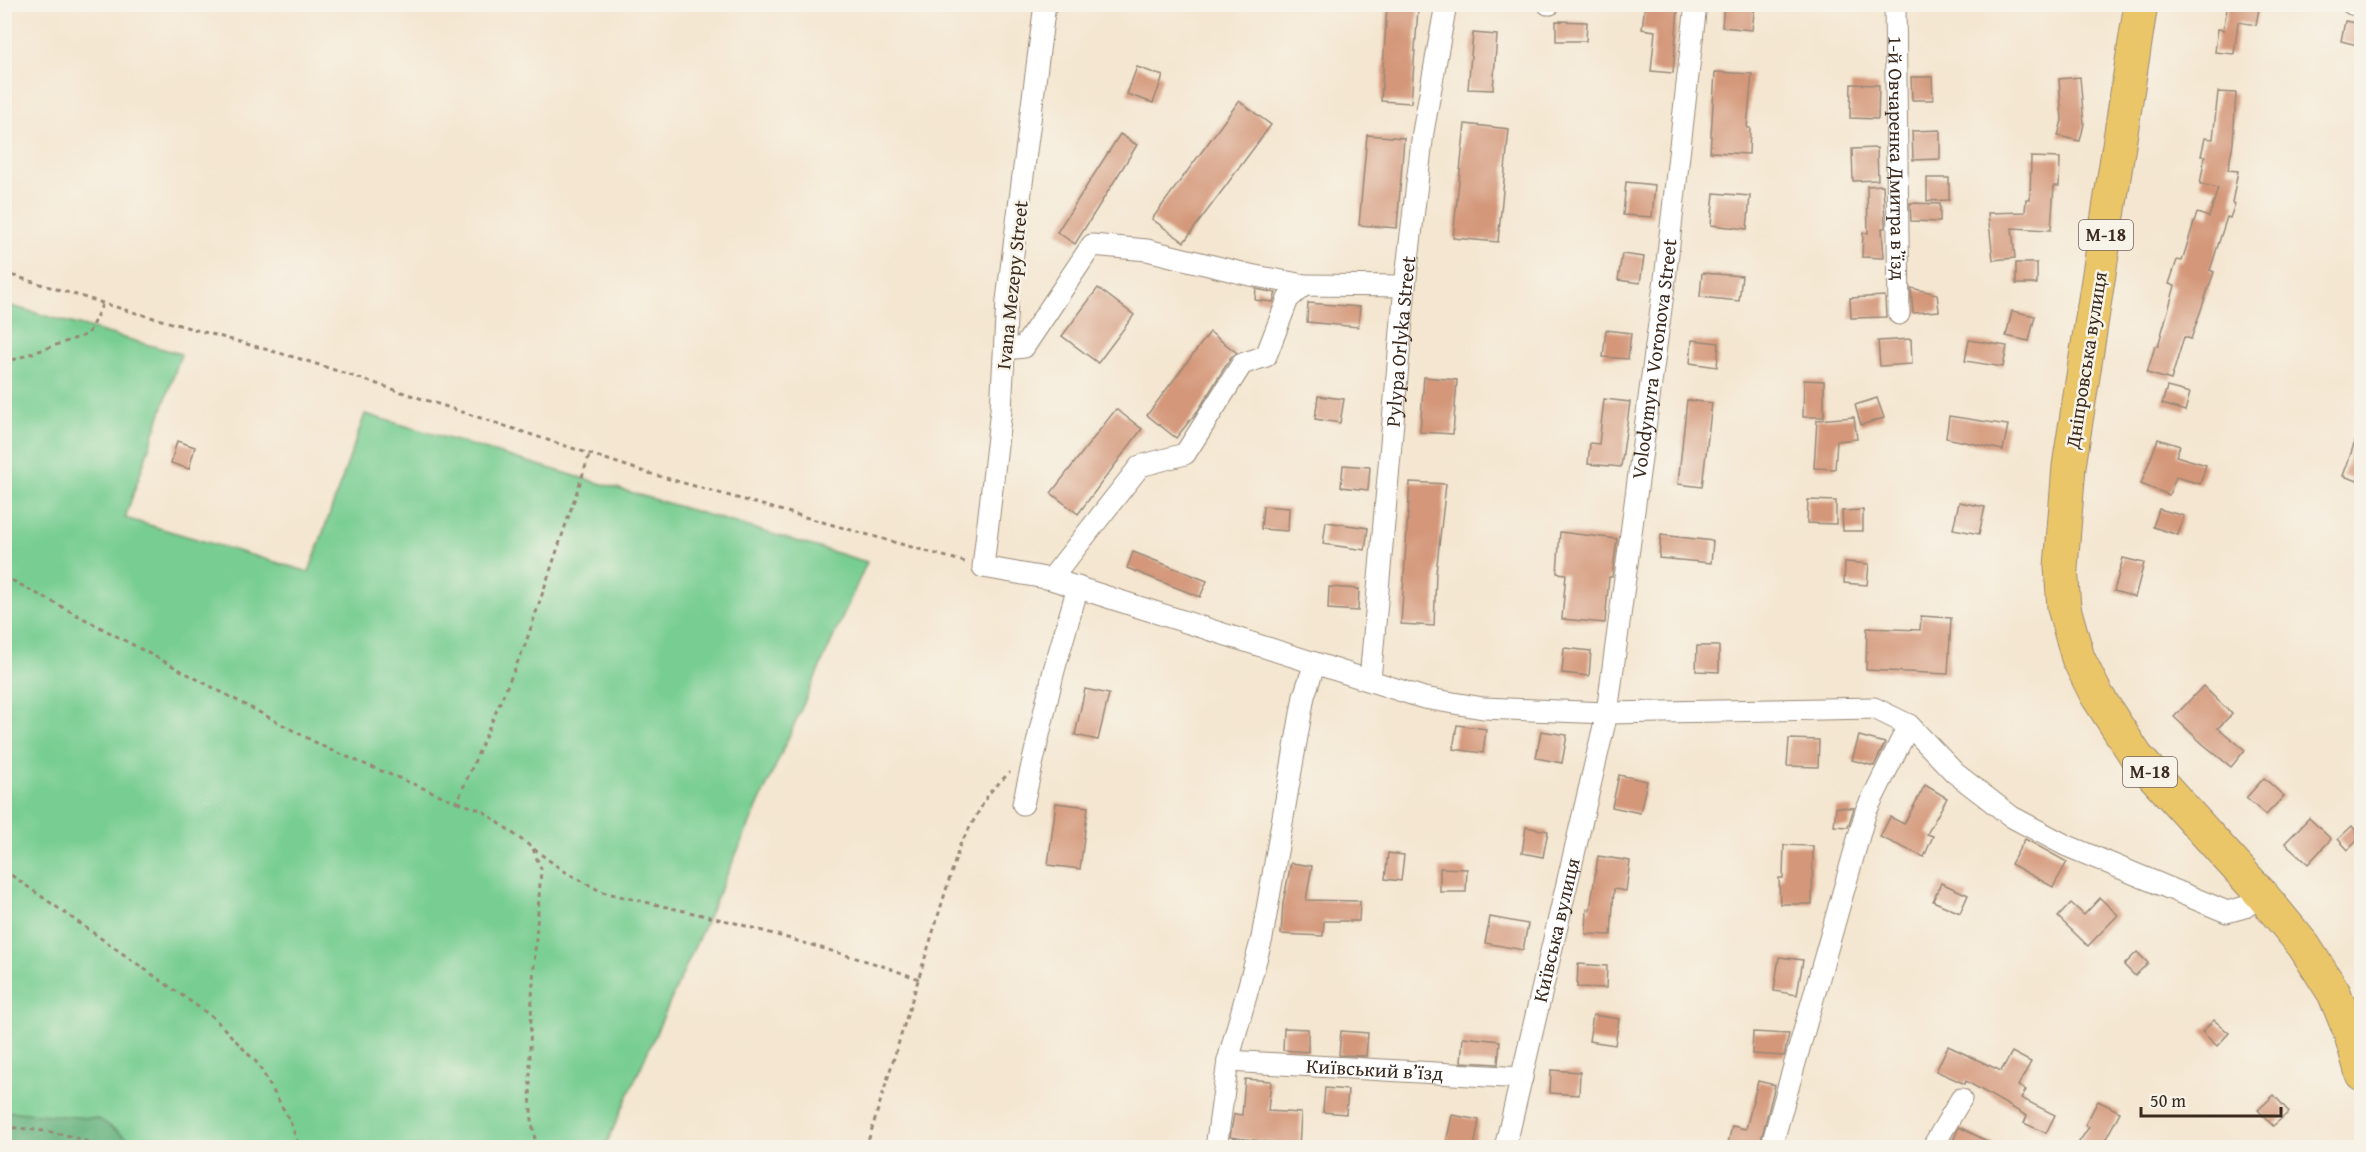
<svg xmlns="http://www.w3.org/2000/svg" width="2366" height="1152" viewBox="0 0 2366 1152" font-family="'Gentium Book Plus',serif">
<rect width="100%" height="100%" fill="#f7f3e8"/>
<filter id="ink" filterUnits="userSpaceOnUse"><feTurbulence type="fractalNoise" baseFrequency=".0167" numOctaves="2"/><feDisplacementMap in="SourceGraphic" scale="12" xChannelSelector="R" yChannelSelector="G"/><feConvolveMatrix kernelMatrix="1 2 1 2 8 2 1 2 1" color-interpolation-filters="sRGB"/></filter>
<filter id="wash" filterUnits="userSpaceOnUse"><feTurbulence type="fractalNoise" baseFrequency=".008" numOctaves="4" result="noise"/><feDisplacementMap in="SourceGraphic" scale="24" xChannelSelector="R" yChannelSelector="G"/><feGaussianBlur stdDeviation="1.35" result="paint"/><feColorMatrix in="noise" values="0 0 0 0 0 0 0 0 0 0 0 0 0 0 0 0 0 1.4 0 .05"/><feComposite in="paint" operator="in"/></filter>
<g filter="url(#wash)">
<rect width="100%" height="100%" fill="#f4e6d0"/>
<polygon fill="#78ce92" stroke="#5a7c58" stroke-width="1.5" points="4,304 181,354 125,518 309,572 365,414 867,562 605,1147 5,1147"/>
<polygon fill="#62b17c" stroke="#4e6e4d" stroke-width="1.5" points="4,1111 99,1119 142,1147 5,1147"/>
<g id="blocks">
<g fill="#d49779">
<polygon points="1645,4 1678,8 1673,73 1651,71 1655,31 1642,29"/>
<polygon points="1724,4 1755,4 1752,30 1722,27"/>
<polygon points="2228,4 2260,4 2256,25 2238,22 2234,54 2215,52 2218,29 2223,30"/>
<polygon points="1387,6 1418,9 1411,103 1381,101"/>
<polygon points="1556,21 1587,22 1586,41 1556,41"/>
<polygon points="2345,21 2361,24 2361,46 2341,41"/>
<polygon points="1473,33 1497,35 1493,90 1468,89"/>
<polygon points="1137,67 1163,76 1153,103 1127,94"/>
<polygon points="1715,72 1752,74 1747,128 1750,128 1749,154 1710,152"/>
<polygon points="1911,77 1932,77 1933,100 1912,100"/>
<polygon points="2080,77 2084,124 2080,141 2058,136 2062,120 2059,79"/>
<polygon points="1851,84 1879,85 1878,119 1850,118"/>
<polygon points="2218,92 2236,93 2233,143 2228,170 2238,171 2232,203 2235,204 2230,218 2227,217 2210,270 2214,272 2191,339 2184,337 2171,380 2147,373 2155,346 2158,346 2175,286 2169,284 2177,260 2182,261 2197,213 2209,217 2218,188 2200,184 2205,156 2201,156 2205,138 2213,139"/>
<polygon points="1239,101 1271,125 1184,242 1152,219"/>
<polygon points="1465,124 1509,129 1498,242 1453,238"/>
<polygon points="1940,130 1940,159 1913,160 1912,131"/>
<polygon points="1120,134 1137,145 1075,244 1057,232"/>
<polygon points="1367,135 1404,138 1397,228 1359,225"/>
<polygon points="1877,148 1878,180 1853,181 1852,149"/>
<polygon points="2031,157 2060,158 2059,186 2054,186 2051,230 2012,228 2015,258 1993,260 1988,213 2025,212 2026,199 2030,199"/>
<polygon points="1927,178 1949,178 1949,200 1927,201"/>
<polygon points="1626,182 1655,185 1652,217 1623,215"/>
<polygon points="1883,185 1885,221 1885,228 1882,228 1884,258 1862,257 1863,233 1868,233 1867,186"/>
<polygon points="1714,193 1750,196 1747,229 1711,225"/>
<polygon points="1910,203 1940,204 1940,222 1911,221"/>
<polygon points="1622,254 1644,257 1640,283 1618,280"/>
<rect x="2016" y="263" width="21" height="21"/>
<polygon points="1702,273 1742,276 1739,301 1700,297"/>
<polygon points="1098,288 1134,315 1098,363 1062,336"/>
<polygon points="1911,288 1937,294 1939,311 1913,313"/>
<polygon points="1256,289 1276,293 1273,302 1255,300"/>
<polygon points="1885,296 1886,317 1851,318 1850,298"/>
<polygon points="1308,303 1360,307 1358,327 1307,322"/>
<polygon points="2012,311 2035,316 2029,341 2006,336"/>
<polygon points="1606,330 1631,333 1628,359 1603,357"/>
<polygon points="1210,332 1237,353 1231,357 1199,409 1176,438 1147,415"/>
<polygon points="1911,339 1912,364 1880,366 1878,341"/>
<polygon points="1692,340 1719,343 1717,367 1690,363"/>
<polygon points="1969,340 2007,346 2003,367 1965,361"/>
<polygon points="1424,377 1457,380 1453,434 1420,432"/>
<polygon points="1804,380 1824,381 1824,417 1803,417"/>
<polygon points="2167,387 2190,393 2185,411 2162,404"/>
<polygon points="1318,396 1344,399 1340,423 1315,419"/>
<polygon points="1877,398 1884,418 1861,425 1855,405"/>
<polygon points="1604,399 1630,402 1621,467 1588,464 1590,443 1599,444"/>
<polygon points="1687,400 1712,403 1702,487 1678,484"/>
<polygon points="1116,409 1142,429 1078,514 1051,493"/>
<polygon points="1949,416 2008,425 2003,450 1946,438"/>
<polygon points="1854,417 1857,439 1837,441 1835,469 1814,468 1817,420"/>
<polygon points="2359,430 2361,430 2361,482 2343,476"/>
<polygon points="2158,439 2180,446 2176,456 2206,465 2200,484 2176,477 2169,495 2141,484"/>
<polygon points="177,441 195,447 189,469 171,463"/>
<polygon points="1343,465 1370,467 1368,490 1341,487"/>
<polygon points="1410,482 1446,484 1436,573 1434,626 1401,624"/>
<polygon points="1808,500 1836,501 1836,524 1807,523"/>
<polygon points="1959,502 1985,507 1979,534 1953,529"/>
<polygon points="1263,506 1289,508 1288,531 1261,529"/>
<polygon points="2159,509 2184,516 2178,535 2153,527"/>
<polygon points="1863,510 1863,531 1843,531 1842,511"/>
<polygon points="1326,522 1368,528 1365,550 1323,544"/>
<polygon points="1560,532 1617,539 1612,577 1609,577 1605,623 1562,619 1566,574 1557,573"/>
<polygon points="1661,535 1713,541 1711,563 1659,558"/>
<polygon points="1133,552 1207,581 1200,597 1127,568"/>
<polygon points="2123,558 2144,563 2135,597 2114,591"/>
<polygon points="1845,562 1869,564 1867,585 1844,583"/>
<polygon points="1329,587 1359,589 1358,611 1328,609"/>
<polygon points="1921,616 1951,618 1948,674 1866,670 1867,628 1920,630"/>
<polygon points="1697,646 1719,646 1719,672 1696,671"/>
<polygon points="1564,648 1591,651 1589,676 1562,673"/>
<polygon points="2203,686 2232,714 2218,728 2245,750 2231,767 2203,744 2174,717"/>
<polygon points="1085,689 1109,694 1098,740 1075,735"/>
<polygon points="1457,725 1486,729 1483,753 1453,749"/>
<polygon points="1541,731 1567,735 1562,763 1536,758"/>
<polygon points="1859,736 1885,743 1874,766 1852,760"/>
<polygon points="1789,739 1819,740 1818,767 1787,766"/>
<polygon points="1619,775 1647,781 1640,813 1612,807"/>
<polygon points="2264,778 2284,796 2266,815 2246,798"/>
<polygon points="1925,785 1947,798 1927,834 1933,836 1924,857 1880,837 1890,817 1904,824"/>
<polygon points="1056,803 1088,807 1080,869 1048,865"/>
<polygon points="1836,807 1854,808 1848,827 1834,826"/>
<polygon points="2309,818 2331,839 2308,864 2285,843"/>
<polygon points="2352,826 2361,837 2348,850 2338,839"/>
<polygon points="1526,827 1548,831 1543,857 1522,853"/>
<polygon points="2025,839 2067,862 2053,887 2011,864"/>
<polygon points="1784,845 1813,846 1812,904 1780,904 1779,878 1783,878"/>
<polygon points="1388,853 1404,855 1401,881 1385,879"/>
<polygon points="1598,856 1630,861 1626,891 1614,889 1611,935 1586,934 1587,909 1590,910"/>
<polygon points="1291,863 1312,866 1306,900 1360,901 1359,921 1324,921 1323,936 1281,934 1283,903"/>
<polygon points="1440,868 1467,869 1466,892 1440,892"/>
<polygon points="1941,883 1968,895 1960,913 1933,901"/>
<polygon points="2100,898 2118,915 2088,946 2058,917 2071,903 2084,915"/>
<polygon points="1490,917 1528,924 1523,950 1485,943"/>
<polygon points="2137,952 2148,963 2135,976 2124,965"/>
<polygon points="1779,957 1803,960 1797,995 1774,991"/>
<polygon points="1578,964 1607,966 1606,988 1577,987"/>
<polygon points="1593,1015 1619,1019 1615,1045 1589,1041"/>
<polygon points="2214,1020 2229,1033 2217,1046 2202,1032"/>
<polygon points="1284,1028 1308,1029 1308,1052 1283,1050"/>
<polygon points="1341,1031 1368,1033 1366,1056 1339,1055"/>
<polygon points="1753,1032 1789,1034 1784,1056 1752,1054"/>
<polygon points="1463,1037 1500,1041 1498,1064 1461,1062"/>
<polygon points="1948,1046 2001,1071 2012,1052 2031,1062 2018,1086 2026,1090 2021,1098 2055,1115 2046,1133 2024,1123 2027,1116 1966,1081 1965,1084 1936,1071"/>
<polygon points="1551,1070 1580,1072 1579,1095 1550,1093"/>
<polygon points="1245,1079 1271,1081 1268,1111 1301,1113 1299,1148 1275,1147 1275,1143 1230,1137 1234,1114 1242,1115"/>
<polygon points="1758,1081 1775,1085 1759,1148 1727,1148 1732,1126 1746,1129"/>
<polygon points="1325,1088 1348,1090 1346,1114 1323,1112"/>
<polygon points="2274,1095 2289,1112 2273,1126 2258,1110"/>
<polygon points="2098,1101 2120,1112 2101,1148 2075,1148 2089,1127 2085,1125"/>
<polygon points="1452,1115 1479,1120 1474,1148 1445,1148"/>
<polygon points="1959,1127 2001,1148 1950,1148"/>
</g>
</g>
</g>
<g filter="url(#ink)">
<use href="#blocks" fill-opacity="0" stroke="#988877" stroke-width="1.5"/>
<g fill="none" stroke-linecap="round" stroke-linejoin="round">
<defs>
<g id="minor">
<polyline points="1045,4 1007,300 1001,410 983,567 1051,579 1424,698 1483,708 1607,713 1874,708 1909,725 1955,773 2012,817 2065,845 2227,912 2245,907 2262,895"/>
<polyline points="1548,4 1550,4"/>
<path id="s1" d="M1895 4 1899 314"/>
<polyline points="2352,4 2362,7"/>
<polyline points="1005,349 1024,347 1092,245 1147,250 1250,275 1304,285"/>
<polyline points="1051,579 1140,466 1185,454 1242,364 1266,356 1288,299 1304,285 1405,286"/>
<path id="s2" d="M1370 680 1405 286 1423 132 1446 4"/>
<polyline points="1023,804 1054,670 1078,587"/>
<path id="s3" d="M1228 1061 1522 1078"/>
<polyline points="1216,1148 1228,1061 1262,938 1304,696 1315,663"/>
<path id="s4" d="M1505 1148 1607 713 1666 271 1696 4"/>
<polyline points="1771,1148 1866,811 1909,725"/>
<polyline points="1932,1148 1961,1099"/>
</g>
<polyline id="trunk" points="2141,4 2069,466 2061,567 2064,608 2078,658 2096,694 2136,756 2262,895 2304,946 2334,993 2350,1032 2362,1074"/>
</defs>
<use href="#minor" stroke="#988877" stroke-width="23"/>
<use href="#trunk" stroke="#988877" stroke-width="35"/>
<g stroke="#988877" stroke-width="3" stroke-dasharray="4.5 4.5" stroke-linecap="butt">
<polyline points="4,273 129,311 304,360 648,473 965,562"/>
<polyline points="4,363 88,334 103,303"/>
<polyline points="4,576 328,749 457,802 525,645 590,453"/>
<polyline points="458,802 483,811 562,870 602,892 732,922 880,965 919,979"/>
<path d="M533 849 541 869C537 930 531 991 530 1052 530 1083 529 1117 537 1148"/>
<polyline points="4,870 214,1018 258,1064 289,1119 300,1148"/>
<path d="M4 1127C31 1129 77 1133 99 1148"/>
<polyline points="866,1148 960,845 989,793 1010,772"/>
</g>
<use href="#minor" stroke="#fff" stroke-width="21"/>
<use href="#trunk" stroke="#ebc669" stroke-width="33"/>
</g>
</g>
<g text-anchor="middle" stroke-width="5" stroke-linejoin="round" paint-order="stroke">
<g fill="#f7f3e8" stroke="#73665b" stroke-width="1.5">
<rect x="2079" y="220" width="54" height="30" rx="4.5"/>
<rect x="2123" y="757" width="54" height="30" rx="4.5"/>
</g>
<g font-size="18" font-weight="bold" fill="#3b2a1e">
<text x="2106" y="241">М-18</text>
<text x="2150" y="778">М-18</text>
</g>
<g font-size="20" fill="#3b2a1e" stroke="#f7f3e8">
<text dy="7" stroke="none"><textPath href="#s1" startOffset="154">1-й Овчаренка Дмитра в’їзд</textPath></text>
<text transform="translate(1012 285) rotate(-84)" y="7">Ivana Mezepy Street</text>
<text dy="7" stroke="none"><textPath href="#s2" startOffset="340">Pylypa Orlyka Street</textPath></text>
<text dy="7" stroke="none"><textPath href="#s4" startOffset="804">Volodymyra Voronova Street</textPath></text>
<text transform="translate(2086 360) rotate(-81)" y="7">Дніпровська вулиця</text>
<text dy="7" stroke="none"><textPath href="#s4" startOffset="224">Київська вулиця</textPath></text>
<text dy="7" stroke="none"><textPath href="#s3" startOffset="147">Київський в’їзд</textPath></text>
</g>
</g>
<rect width="2366" height="1152" fill="none" stroke="#f7f3e8" stroke-width="24"/>
<path d="M2141 1107v9h140v-9" fill="none" stroke="#3b2a1e" stroke-width="3"/>
<text x="2150" y="1107" font-size="18" fill="#3b2a1e" stroke="#f7f3e8" stroke-width="4.5" paint-order="stroke">50 m</text>
</svg>
